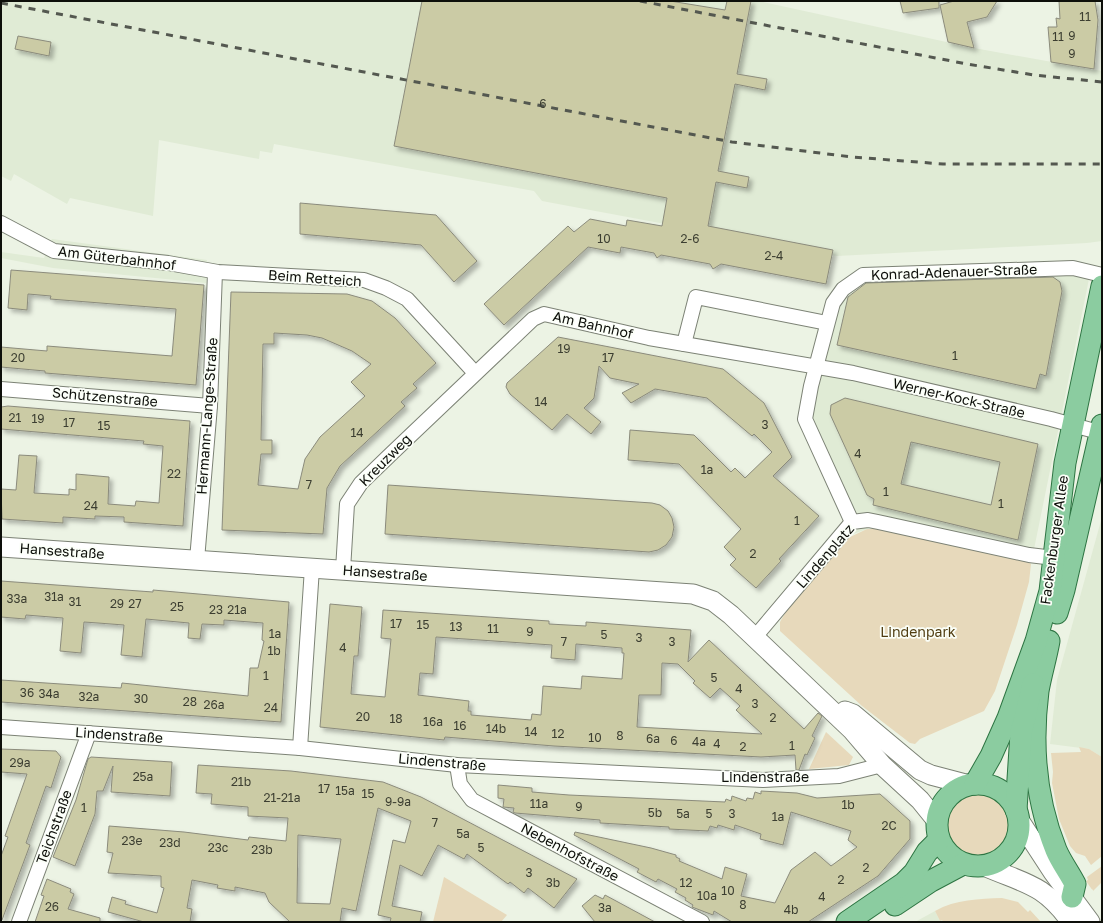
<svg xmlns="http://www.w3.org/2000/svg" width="1103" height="923" viewBox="0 0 1103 923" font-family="'Golos Text',sans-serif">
<defs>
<filter id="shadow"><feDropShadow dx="3.5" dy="3.5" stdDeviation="2" flood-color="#0004"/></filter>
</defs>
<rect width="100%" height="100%" fill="#ecf3e4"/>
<g fill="#e0ebd5">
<polygon points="1,1 759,1 974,48 1102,71 1102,241 1087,243 837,256 542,201 534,191 274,144 272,153 260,151 259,159 159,140 153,216 70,198 67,204 14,174 11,181 1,176"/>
<polygon points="52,239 207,260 206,283 53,268 1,258 1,252 44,258"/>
<polygon points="1090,274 1031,564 1027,561 877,529 870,528 853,534 851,522 807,407 827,323 852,281"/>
<polygon points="1102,517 1102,757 1089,749 1050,744 1057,680"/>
<polygon points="935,911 940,921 942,920 943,922 915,922"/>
</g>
<g fill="#e7d9bb">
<polygon points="867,529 877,529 1027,561 1031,564 1029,582 1017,625 995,691 984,711 920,739 915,744 910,743 862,706 780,631 780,622 788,608 848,538"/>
<polygon points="826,732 853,757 849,765 809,769"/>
<polygon points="1079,747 1089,749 1102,757 1102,856 1091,865 1085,856 1076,853 1070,846 1059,819 1052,783 1053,772 1051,753 1081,752"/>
<circle cx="978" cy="825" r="31"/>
<polygon points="1102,866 1102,882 1093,891 1086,881 1088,880 1087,877"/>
<polygon points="444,877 507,915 501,922 433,922"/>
<path d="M1002 898 1018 902 1028 912 1030 910 1041 922H943L942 920 940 921 935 911C956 899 979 899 1002 898Z"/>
</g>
<polygon fill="#ecf3e4" points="1092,889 1102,903 1102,922 1060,922"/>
<g fill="#cbcba5" stroke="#8b8b7c" fill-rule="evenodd" filter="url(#shadow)">
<polygon points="422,1 670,1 725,10 727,1 751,1 737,74 767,79 765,90 735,84 718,171 749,177 747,188 716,182 708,226 833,250 826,284 721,264 713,269 710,264 661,255 657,258 654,253 621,247 620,253 588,247 504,325 484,304 568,226 574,232 590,219 626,226 627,220 662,226 667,198 394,146"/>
<polygon points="900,1 939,1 939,8 903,13"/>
<polygon points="954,1 997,1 987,17 967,22 974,48 948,42 940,5"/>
<polygon points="1059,1 1095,1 1098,20 1094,69 1051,62 1048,27 1057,27 1056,18 1060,19"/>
<polygon points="18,36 51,42 49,56 15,49"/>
<polygon points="300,203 436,215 477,261 454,282 421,245 300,234"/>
<polygon points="11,270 204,285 196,385 45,373 45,371 1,367 1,347 47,351 47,346 172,356 176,309 50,299 51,296 28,294 27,310 8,308"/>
<polygon points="1053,277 1060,282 1062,291 1046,376 1040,374 1036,389 837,345 848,297 866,283"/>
<path d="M231 292 347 294 372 301 395 318 436 363 413 384 417 388 401 402 405 406 340 466 327 488 323 534 222 530ZM274 333 307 335 322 338 352 351 371 364 351 382 365 396 320 437 305 459 298 489 258 485 261 454H272V440H261L263 344H274Z"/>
<polygon points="558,337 723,369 764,403 792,457 773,476 819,516 779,559 781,561 756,588 730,565 736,559 724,547 741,529 679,464 628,460 630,430 694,435 731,472 735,468 745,478 772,452 754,434 752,436 707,398 655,389 631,403 622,393 639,384 610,378 599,366 594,398 584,408 601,422 591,434 567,414 552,430 510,394 506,387 507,383"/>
<path d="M845 398 1038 444 1018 540 873 505 874 499 867 495 830 414 831 405ZM911 442 1000 462 991 505 901 484Z"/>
<polygon points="8,406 190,421 183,526 124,522 124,517 95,516 95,519 63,517 63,523 2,519 1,489 16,490 19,455 37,456 34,493 69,495 69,489 76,490 76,474 109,477 108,504 135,506 136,501 159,503 163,446 143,444 144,441 1,429 1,407"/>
<polygon points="388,485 652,503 660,505 668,511 672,518 674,527 672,537 666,545 658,550 649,552 385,534"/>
<polygon points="1,581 153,592 153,590 289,602 281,722 1,702 1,680 121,688 122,683 248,696 250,668 258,668 264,641 262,640 263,623 224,620 224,625 202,624 200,639 188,638 189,623 146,619 142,657 121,655 124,625 98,623 84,622 81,653 60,651 63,618 26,615 25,619 1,617"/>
<path d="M330 604 362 607 358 656H354L351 694 385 697 391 639 381 638 383 610 549 621V624L586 626V622L691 630 688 662 709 640 804 729 818 713 822 716 812 736 815 738 807 755 805 754 799 770H796L795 755 761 757 554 746 445 737 444 740 320 727ZM436 637 552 645 551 658 575 660 576 644 622 648V653H624L622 679 582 676 581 689 543 686 541 715 532 714 531 720 471 715V711H468L469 701 418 695 420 673 433 674ZM662 663 678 664 695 681 693 683 710 698 720 688 740 706 736 710 762 734 637 727 639 695H661Z"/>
<polygon points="1,749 56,751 61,757 51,788 46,786 26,843 30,845 2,920 1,920 1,856 8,837 5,836 27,774 1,772"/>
<polygon points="91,757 172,762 170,796 111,792 113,766 103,791 97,791 95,814 75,866 53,857 76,800 88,759"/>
<path d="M198 765 291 771 383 782 421 797 577 879 554 908 528 888 524 893 510 882 508 884 467 854 464 859 438 845 422 876 400 865 392 906 422 912 420 922H390L391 918 378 915 393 840 405 843 411 821 378 808 356 911 342 908 340 922H290L269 902 265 893 235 887V891L217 888 218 885 192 880 187 908 192 909 190 922H144L108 912 112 897 126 901 125 904 157 913 164 888 161 887V876L108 873 113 853 107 852 109 826 184 832 248 840 249 837 286 841 288 818 248 816V807L211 804 212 794 196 793ZM298 835 341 839 330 904 297 903Z"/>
<polygon points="498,785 532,788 532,792 569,795 725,802 726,799 731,801 732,796 746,801 747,798 753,799 755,792 761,794 761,791 797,793 817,798 880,794 910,821 910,839 878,876 808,922 732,922 714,911 713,915 692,907 693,905 685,900 686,898 675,892 677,889 658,879 656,882 637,872 639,869 574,835 575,832 651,848 676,855 676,857 680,859 679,861 722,879 725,867 747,874 741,896 775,903 791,870 815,852 831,866 857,847 848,840 851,831 791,812 783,845 760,839 761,834 735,825 734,830 718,825 717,828 710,826 708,831 669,829 669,827 600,823 600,820 515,813 513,812 514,808 503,807 504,799 498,798"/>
<polygon points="47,879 71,889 70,892 74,894 68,909 100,918 100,922 35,922 44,896 41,895"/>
<polygon points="595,895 603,899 605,895 655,922 595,922 582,906"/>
</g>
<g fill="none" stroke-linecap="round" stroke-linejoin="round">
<defs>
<g id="street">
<polyline points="1,223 54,251 168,263 218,272 364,280 386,288 407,299 475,373"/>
<polyline points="684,344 696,297 827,323"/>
<polyline points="1,389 210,406"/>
<polyline points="852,522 805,419 811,386 833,303 843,289 863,275 1073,268 1102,275"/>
<polyline points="197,560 210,406 215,272"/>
<polyline points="343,570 347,504 361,483 391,454 533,319 544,314 649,338 853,373 1051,419 1102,433"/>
<polyline points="755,637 852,522 868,520 878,522 1029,555 1054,558"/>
<polyline points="1,727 300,748 457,765 763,780 839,776 882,765"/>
<polyline points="300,748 312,568"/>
<polyline points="457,765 460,784 472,800 702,922"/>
<polyline points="19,922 89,733"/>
</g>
<g id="secondary">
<polyline points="1,547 693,594 713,601 731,615 852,730 882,765 920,800 937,821"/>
<polyline points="845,711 853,714 920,770 931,775 969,785"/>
<polyline points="1019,820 1053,872 1090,922"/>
<path d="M984 866C1025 884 1043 883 1071 922"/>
</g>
<g id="primary">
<polyline points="1057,613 1064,590 1102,425"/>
<path d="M1049 641C1046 658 1041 674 1038 691 1031 746 1035 798 1056 850 1061 862 1069 872 1075 884L1072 897"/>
<circle cx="978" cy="825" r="41"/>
<polyline points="975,784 991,756 1008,718 1036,641 1050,591 1065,463 1102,286"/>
<polyline points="1016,810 1021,733 1033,684"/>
<polyline points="895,905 931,881 963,864"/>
<polyline points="847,922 904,883 914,873 927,852 939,840"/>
</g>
</defs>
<use href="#street" stroke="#7c8275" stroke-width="16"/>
<use href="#secondary" stroke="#7c8275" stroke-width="21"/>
<use href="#primary" stroke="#2d7442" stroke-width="23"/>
<use href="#street" stroke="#fff" stroke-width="14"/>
<use href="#secondary" stroke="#fff" stroke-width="19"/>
<use href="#primary" stroke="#8bcca0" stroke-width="21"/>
<g stroke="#545850" stroke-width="3" stroke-dasharray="7 7" stroke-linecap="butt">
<polyline points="640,1 967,64 1034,75 1102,82"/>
<polyline points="1,3 732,142 852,157 943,164 1102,164"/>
</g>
</g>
<g text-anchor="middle" stroke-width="3.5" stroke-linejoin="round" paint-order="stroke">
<g font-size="12" fill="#3c3e31">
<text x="1085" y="21">11</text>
<text x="1072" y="40">9</text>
<text x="1058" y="41">11</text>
<text x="1072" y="58">9</text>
<text x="543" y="108">6</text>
<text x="604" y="243">10</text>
<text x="690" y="243">2-6</text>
<text x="774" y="260">2-4</text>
<text x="564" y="353">19</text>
<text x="955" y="360">1</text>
<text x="18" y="362">20</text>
<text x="608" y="362">17</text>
<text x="541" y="406">14</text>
<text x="15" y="422">21</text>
<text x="38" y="423">19</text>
<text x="69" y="427">17</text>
<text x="765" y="429">3</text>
<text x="104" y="430">15</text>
<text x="357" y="437">14</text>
<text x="858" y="458">4</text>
<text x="707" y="474">1a</text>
<text x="174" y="478">22</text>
<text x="309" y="489">7</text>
<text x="886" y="496">1</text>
<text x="1001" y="508">1</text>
<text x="91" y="510">24</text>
<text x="797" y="525">1</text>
<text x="753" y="558">2</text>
<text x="54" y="601">31a</text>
<text x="17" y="603">33a</text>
<text x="75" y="606">31</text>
<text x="117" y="608">29</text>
<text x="135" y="608">27</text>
<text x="177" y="611">25</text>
<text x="216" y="614">23</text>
<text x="237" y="614">21a</text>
<text x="396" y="628">17</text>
<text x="423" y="629">15</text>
<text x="456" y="631">13</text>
<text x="493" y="633">11</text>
<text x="530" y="636">9</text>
<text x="275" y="638">1a</text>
<text x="604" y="639">5</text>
<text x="639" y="642">3</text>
<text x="564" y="646">7</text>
<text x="672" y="646">3</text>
<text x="343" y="652">4</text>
<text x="274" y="655">1b</text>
<text x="266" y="680">1</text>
<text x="714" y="682">5</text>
<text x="739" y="693">4</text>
<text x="27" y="697">36</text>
<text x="49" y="698">34a</text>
<text x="89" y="701">32a</text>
<text x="141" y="703">30</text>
<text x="190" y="706">28</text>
<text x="755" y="708">3</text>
<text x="214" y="709">26a</text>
<text x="271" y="712">24</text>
<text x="363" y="721">20</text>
<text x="773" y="722">2</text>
<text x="396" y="723">18</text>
<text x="433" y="726">16a</text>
<text x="460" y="730">16</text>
<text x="496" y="733">14b</text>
<text x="531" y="736">14</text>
<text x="558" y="738">12</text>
<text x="620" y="740">8</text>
<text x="595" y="742">10</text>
<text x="653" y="743">6a</text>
<text x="674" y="745">6</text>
<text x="699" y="746">4a</text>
<text x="717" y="748">4</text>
<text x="792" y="750">1</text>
<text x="743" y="751">2</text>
<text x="20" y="767">29a</text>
<text x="143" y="781">25a</text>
<text x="241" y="786">21b</text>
<text x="324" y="793">17</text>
<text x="345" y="795">15a</text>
<text x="368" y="798">15</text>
<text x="282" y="802">21-21a</text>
<text x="398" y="806">9-9a</text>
<text x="539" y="808">11a</text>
<text x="848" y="809">1b</text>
<text x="579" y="811">9</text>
<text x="84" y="812">1</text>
<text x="655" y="817">5b</text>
<text x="683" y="818">5a</text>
<text x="709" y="818">5</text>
<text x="732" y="818">3</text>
<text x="778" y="821">1a</text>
<text x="435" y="827">7</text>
<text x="889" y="830">2C</text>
<text x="463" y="838">5a</text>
<text x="132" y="845">23e</text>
<text x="170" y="847">23d</text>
<text x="218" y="852">23c</text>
<text x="481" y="852">5</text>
<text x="262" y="854">23b</text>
<text x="866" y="872">2</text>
<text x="529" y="877">3</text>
<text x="841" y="884">2</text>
<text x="553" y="887">3b</text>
<text x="686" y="887">12</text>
<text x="728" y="895">10</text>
<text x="707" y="900">10a</text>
<text x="822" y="901">4</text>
<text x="743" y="909">8</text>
<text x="52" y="911">26</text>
<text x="605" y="912">3a</text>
<text x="791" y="914">4b</text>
</g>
<g font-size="14" fill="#0d0f0a" stroke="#fbfff8">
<text transform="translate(117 258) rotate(7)" y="5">Am Güterbahnhof</text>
<text transform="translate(954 272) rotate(-2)" y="5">Konrad-Adenauer-Straße</text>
<text transform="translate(315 278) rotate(4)" y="5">Beim Retteich</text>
<text transform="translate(593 325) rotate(13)" y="5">Am Bahnhof</text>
<text transform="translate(105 397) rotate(5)" y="5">Schützenstraße</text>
<text transform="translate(959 398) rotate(13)" y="5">Werner-Kock-Straße</text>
<text transform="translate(207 416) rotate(-86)" y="5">Hermann-Lange-Straße</text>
<text transform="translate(385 460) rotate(-45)" y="5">Kreuzweg</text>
<text transform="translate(1054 540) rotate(-82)" y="5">Fackenburger Allee</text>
<text transform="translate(62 551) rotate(4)" y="5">Hansestraße</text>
<text transform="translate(825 556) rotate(-49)" y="5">Lindenplatz</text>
<text transform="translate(385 573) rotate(4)" y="5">Hansestraße</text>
<text transform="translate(119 735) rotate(4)" y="5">Lindenstraße</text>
<text transform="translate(442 762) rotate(5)" y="5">Lindenstraße</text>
<text x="765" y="782">Lindenstraße</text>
<text transform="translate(54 827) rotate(-70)" y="5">Teichstraße</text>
<text transform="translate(570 852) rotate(28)" y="5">Nebenhofstraße</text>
</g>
<g font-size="14" fill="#503d11" stroke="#fbfff8">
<text x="918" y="637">Lindenpark</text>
</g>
</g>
<rect width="1103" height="923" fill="none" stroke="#0d0f0a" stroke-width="4"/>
</svg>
